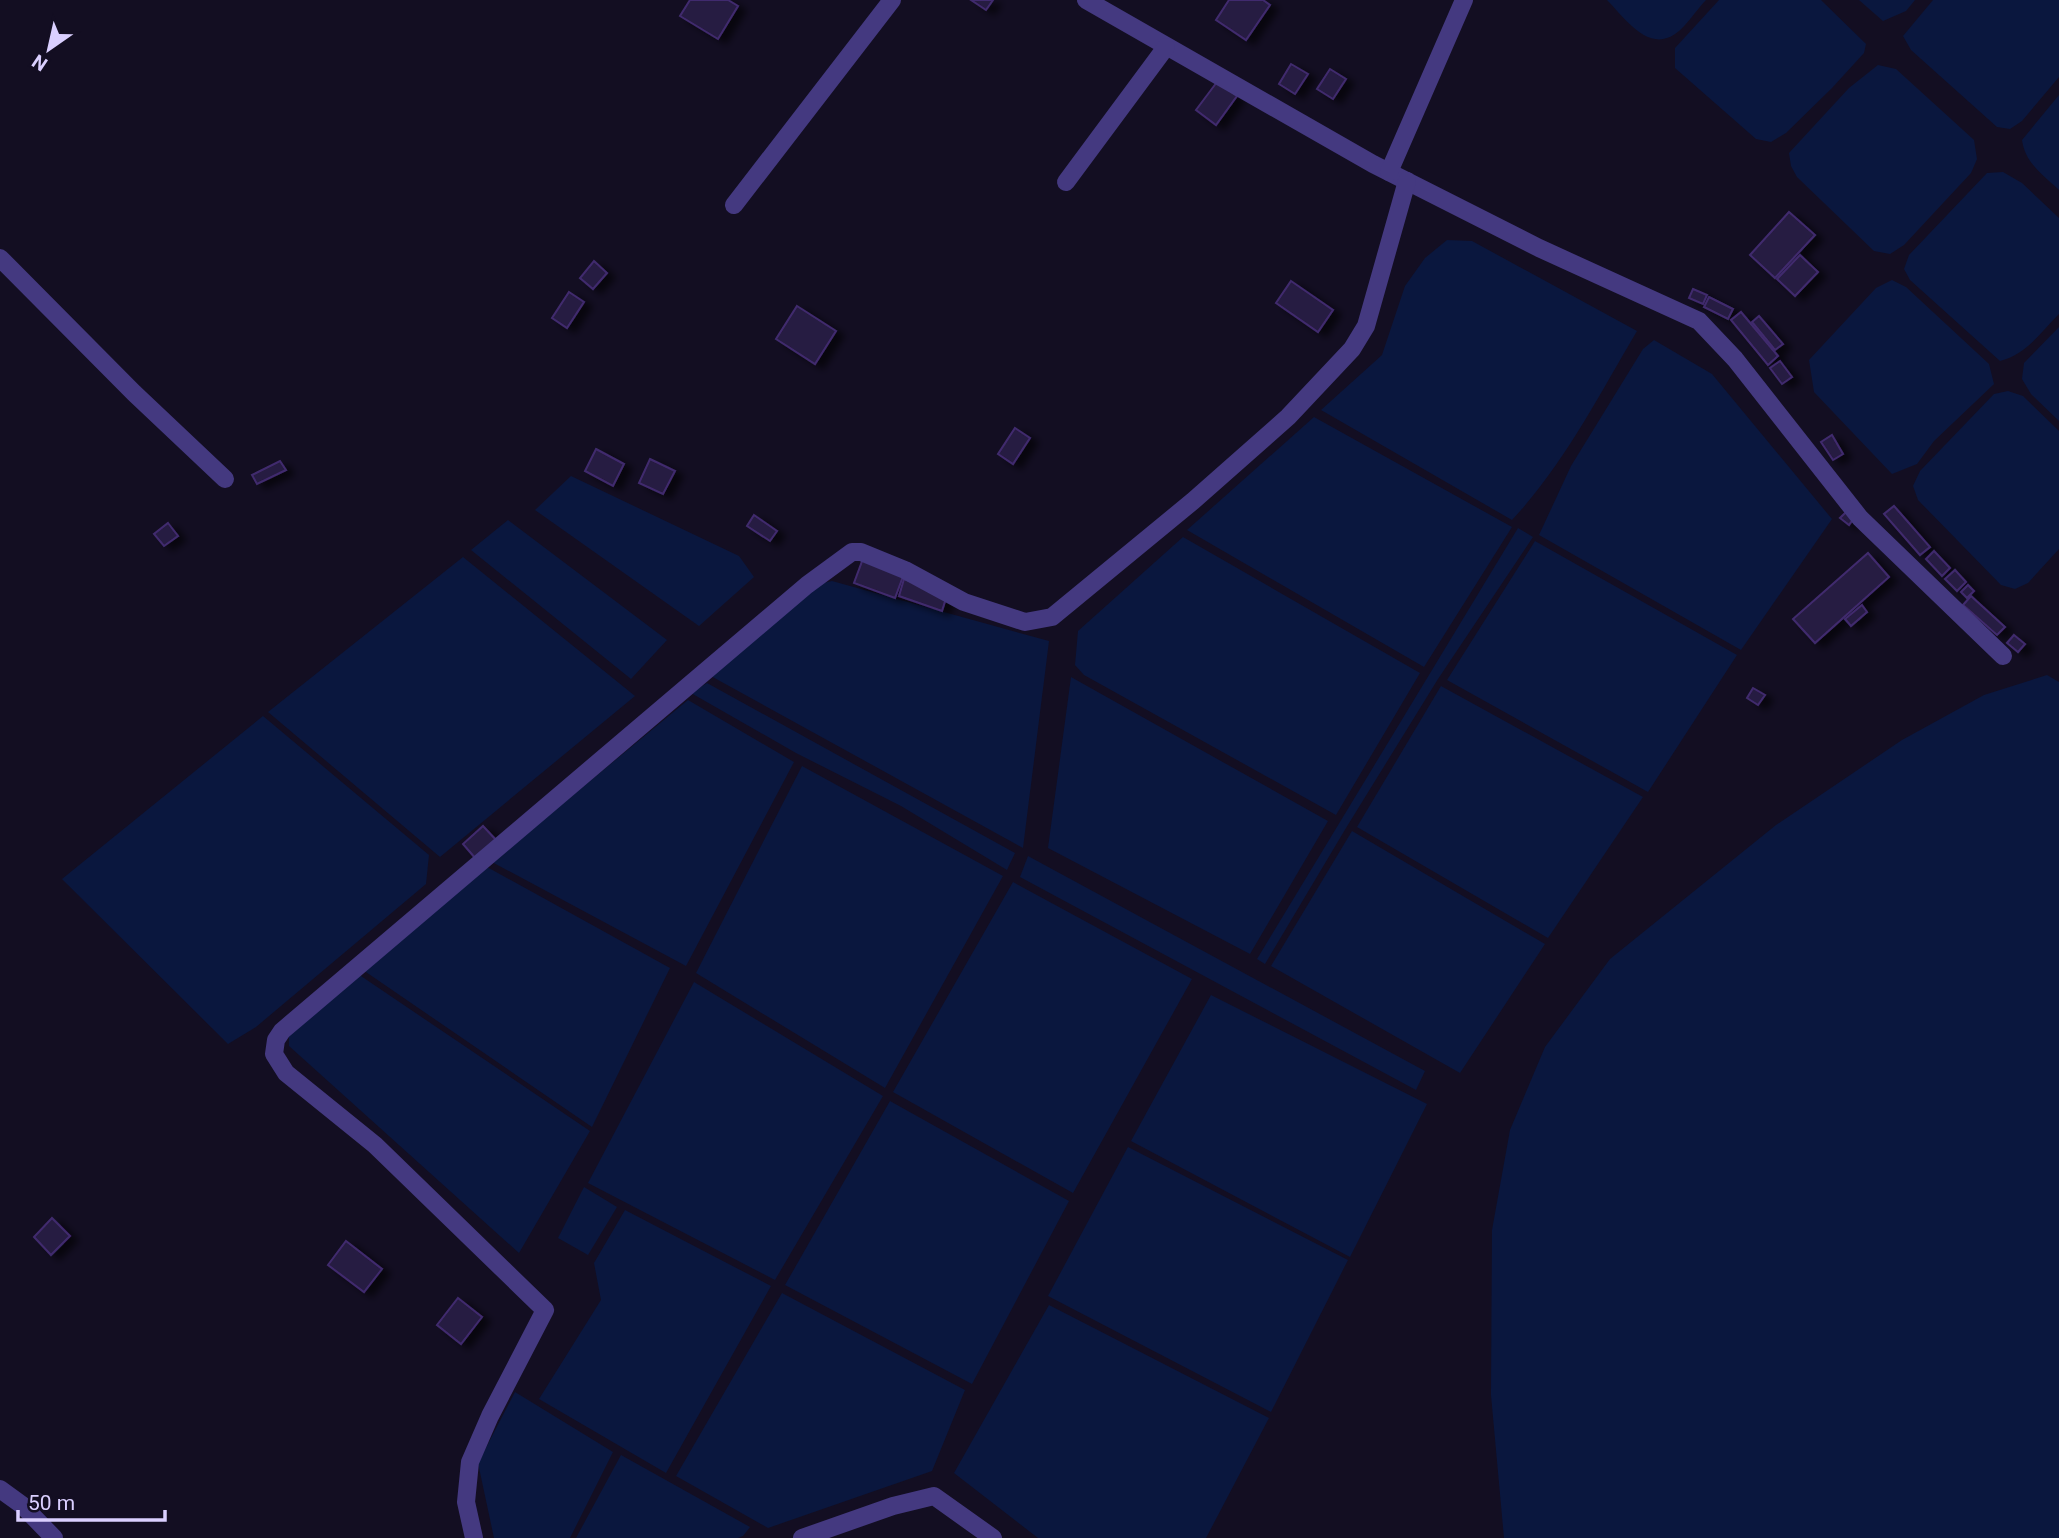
<svg xmlns="http://www.w3.org/2000/svg" width="2059" height="1538" viewBox="0 0 2059 1538" font-family="Roboto,sans-serif">
<defs>
<filter id="shadow"><feDropShadow dx="8" dy="4.5" stdDeviation="3.5" flood-color="#0009"/></filter>
</defs>
<rect width="100%" height="100%" fill="#130e22"/>
<g fill="#0a173e">
<path d="M1607 0H1706C1696 10 1687 26 1675 34 1648 53 1624 17 1607 0Z"/>
<polygon points="1719,0 1821,0 1866,44 1864,53 1832,88 1786,133 1771,142 1756,139 1675,68 1675,48"/>
<polygon points="1859,0 1915,0 1906,11 1883,21"/>
<polygon points="1933,0 2059,0 2059,77 2022,121 2010,129 1997,127 1911,50 1903,36"/>
<polygon points="1878,65 1896,69 1974,140 1977,159 1971,173 1904,245 1890,254 1874,251 1797,177 1791,166 1789,153 1849,88"/>
<path d="M2059 95V190C2043 175 2025 163 2022 140Z"/>
<path d="M2003 172 2022 183 2059 218V314C2041 332 2026 355 2000 361L1910 280 1904 269 1909 255 1987 173Z"/>
<path d="M1447 240 1472 241 1637 331C1598 397 1564 464 1512 520L1321 410 1382 355 1405 286 1425 258Z"/>
<polygon points="1892,280 1906,287 1989,364 1994,384 1934,441 1917,464 1892,474 1814,392 1809,360 1876,288"/>
<polygon points="2059,327 2059,421 2031,394 2022,379 2024,363"/>
<polygon points="1654,340 1712,374 1832,519 1741,650 1539,535 1571,466 1643,349"/>
<polygon points="2008,391 2023,396 2059,431 2059,549 2028,583 2015,589 2001,585 1918,500 1913,486 1920,471 1994,394"/>
<polygon points="1314,417 1512,527 1424,667 1187,530"/>
<polygon points="571,476 739,556 754,577 699,626 535,510"/>
<polygon points="508,520 667,640 631,679 471,550"/>
<polygon points="1518,528 1533,537 1438,679 1346,828 1265,964 1257,959"/>
<polygon points="1183,537 1420,673 1336,815 1084,675 1075,665 1078,631"/>
<polygon points="1535,541 1737,655 1648,792 1447,680"/>
<polygon points="463,557 635,696 440,857 268,712"/>
<polygon points="832,581 1049,641 1023,848 709,675 811,586"/>
<polygon points="2047,675 2059,682 2059,1538 1504,1538 1491,1395 1492,1230 1510,1130 1545,1047 1610,959 1776,825 1902,740 1984,695"/>
<polygon points="1071,677 1328,821 1250,954 1048,848"/>
<polygon points="707,683 1015,853 1007,870 901,806 796,753 691,693"/>
<polygon points="1441,686 1643,797 1548,938 1357,827"/>
<polygon points="688,700 794,762 686,966 492,862"/>
<polygon points="263,716 429,855 426,884 256,1027 228,1044 62,879"/>
<polygon points="802,766 1003,876 885,1088 696,973"/>
<polygon points="1352,831 1545,944 1460,1073 1271,966"/>
<polygon points="1028,856 1425,1071 1416,1090 1020,877"/>
<polygon points="487,867 670,968 592,1127 363,970"/>
<polygon points="1013,882 1192,979 1073,1193 893,1092"/>
<polygon points="358,974 590,1131 519,1253 289,1046 289,1034"/>
<polygon points="694,982 883,1096 775,1280 588,1183"/>
<polygon points="1211,995 1427,1104 1350,1257 1131,1141"/>
<polygon points="890,1101 1069,1201 972,1384 785,1285"/>
<polygon points="1128,1147 1348,1260 1271,1412 1048,1296"/>
<polygon points="584,1187 617,1207 588,1255 558,1238"/>
<polygon points="625,1210 771,1286 666,1473 539,1399 601,1300 594,1263"/>
<polygon points="782,1293 965,1390 932,1471 768,1528 676,1476"/>
<polygon points="1049,1305 1269,1418 1206,1538 1038,1538 954,1473"/>
<polygon points="515,1392 613,1452 570,1538 494,1538 478,1463"/>
<polygon points="621,1455 750,1527 743,1536 738,1538 576,1538"/>
</g>
<g fill="#271a42" stroke="#412c6e" stroke-width="2" filter="url(#shadow)">
<polygon points="690,0 728,0 738,6 718,39 680,16"/>
<polygon points="971,0 993,0 986,10"/>
<polygon points="1229,0 1263,0 1270,5 1246,40 1216,20"/>
<polygon points="1291,64 1308,74 1295,94 1279,84"/>
<polygon points="1330,69 1346,79 1333,99 1317,89"/>
<polygon points="1217,82 1237,96 1216,125 1196,110"/>
<polygon points="1789,212 1815,235 1775,278 1750,255"/>
<polygon points="1800,255 1818,272 1795,296 1777,279"/>
<polygon points="594,261 607,273 593,289 580,278"/>
<polygon points="1291,281 1333,310 1318,332 1276,303"/>
<polygon points="1693,289 1707,295 1703,304 1689,298"/>
<polygon points="569,292 584,302 567,328 552,318"/>
<polygon points="1709,297 1733,309 1728,319 1704,307"/>
<polygon points="797,306 836,331 815,364 776,339"/>
<polygon points="1741,312 1778,356 1768,365 1731,320"/>
<polygon points="1759,316 1783,344 1775,350 1752,322"/>
<polygon points="1780,361 1792,377 1782,384 1770,368"/>
<polygon points="1015,428 1030,438 1013,464 998,454"/>
<polygon points="1832,435 1843,454 1833,460 1821,442"/>
<polygon points="596,449 624,464 613,486 585,471"/>
<polygon points="650,459 675,471 663,494 639,483"/>
<polygon points="280,461 286,470 257,484 252,475"/>
<polygon points="1894,506 1930,547 1920,555 1884,514"/>
<polygon points="1846,512 1854,518 1849,525 1840,518"/>
<polygon points="754,515 777,531 770,541 747,526"/>
<polygon points="168,523 178,536 164,546 154,534"/>
<polygon points="1934,551 1950,568 1942,576 1926,559"/>
<polygon points="1868,553 1889,577 1815,643 1793,619"/>
<polygon points="864,556 905,571 895,598 854,583"/>
<polygon points="1955,570 1966,582 1957,591 1945,579"/>
<polygon points="904,579 947,595 942,611 899,596"/>
<polygon points="1968,585 1974,591 1967,598 1961,592"/>
<polygon points="1971,596 2005,627 1997,635 1963,605"/>
<polygon points="1862,605 1867,612 1851,626 1845,619"/>
<polygon points="2014,635 2025,644 2018,652 2007,643"/>
<polygon points="1753,688 1765,695 1758,705 1747,698"/>
<polygon points="483,826 497,841 476,859 463,844"/>
<polygon points="52,1218 70,1236 51,1255 34,1237"/>
<polygon points="346,1241 382,1269 364,1292 328,1265"/>
<polygon points="458,1298 482,1317 461,1344 437,1325"/>
</g>
<g fill="none" stroke-linecap="round" stroke-linejoin="round">
<g stroke="#443980" stroke-width="18">
<polyline points="1086,0 1373,164 1539,248 1699,321 1735,359 1860,518 2003,656"/>
<polyline points="1389,172 1464,0"/>
<polyline points="1066,182 1166,47"/>
<polyline points="734,205 892,0"/>
<polyline points="0,258 134,393 225,479"/>
<polyline points="0,1489 22,1505 54,1538"/>
<polyline points="474,1538 466,1502 470,1462 490,1416 545,1310 375,1145 286,1073 274,1054 276,1040 282,1031 807,585 852,552 861,552 905,570 964,602 1025,622 1052,617 1193,501 1288,417 1352,349 1366,326 1407,181"/>
<polyline points="802,1538 893,1506 934,1496 993,1538"/>
</g>
</g>
<g transform="translate(49 49) rotate(214)" stroke="#130e22" stroke-width="5" paint-order="stroke">
<path d="M0-5L12 26L0 18L-12 26Z" fill="#dacfff"/>
<text y="-10" font-size="19" font-weight="bold" text-anchor="middle" fill="#dacfff">N</text>
</g>
<path d="M18 1510v10h147v-10" fill="none" stroke="#dacfff" stroke-width="3.5"/>
<text x="28" y="1510" font-size="21" fill="#dacfff" stroke="#130e22" stroke-width="5" paint-order="stroke">50 m</text>
</svg>
